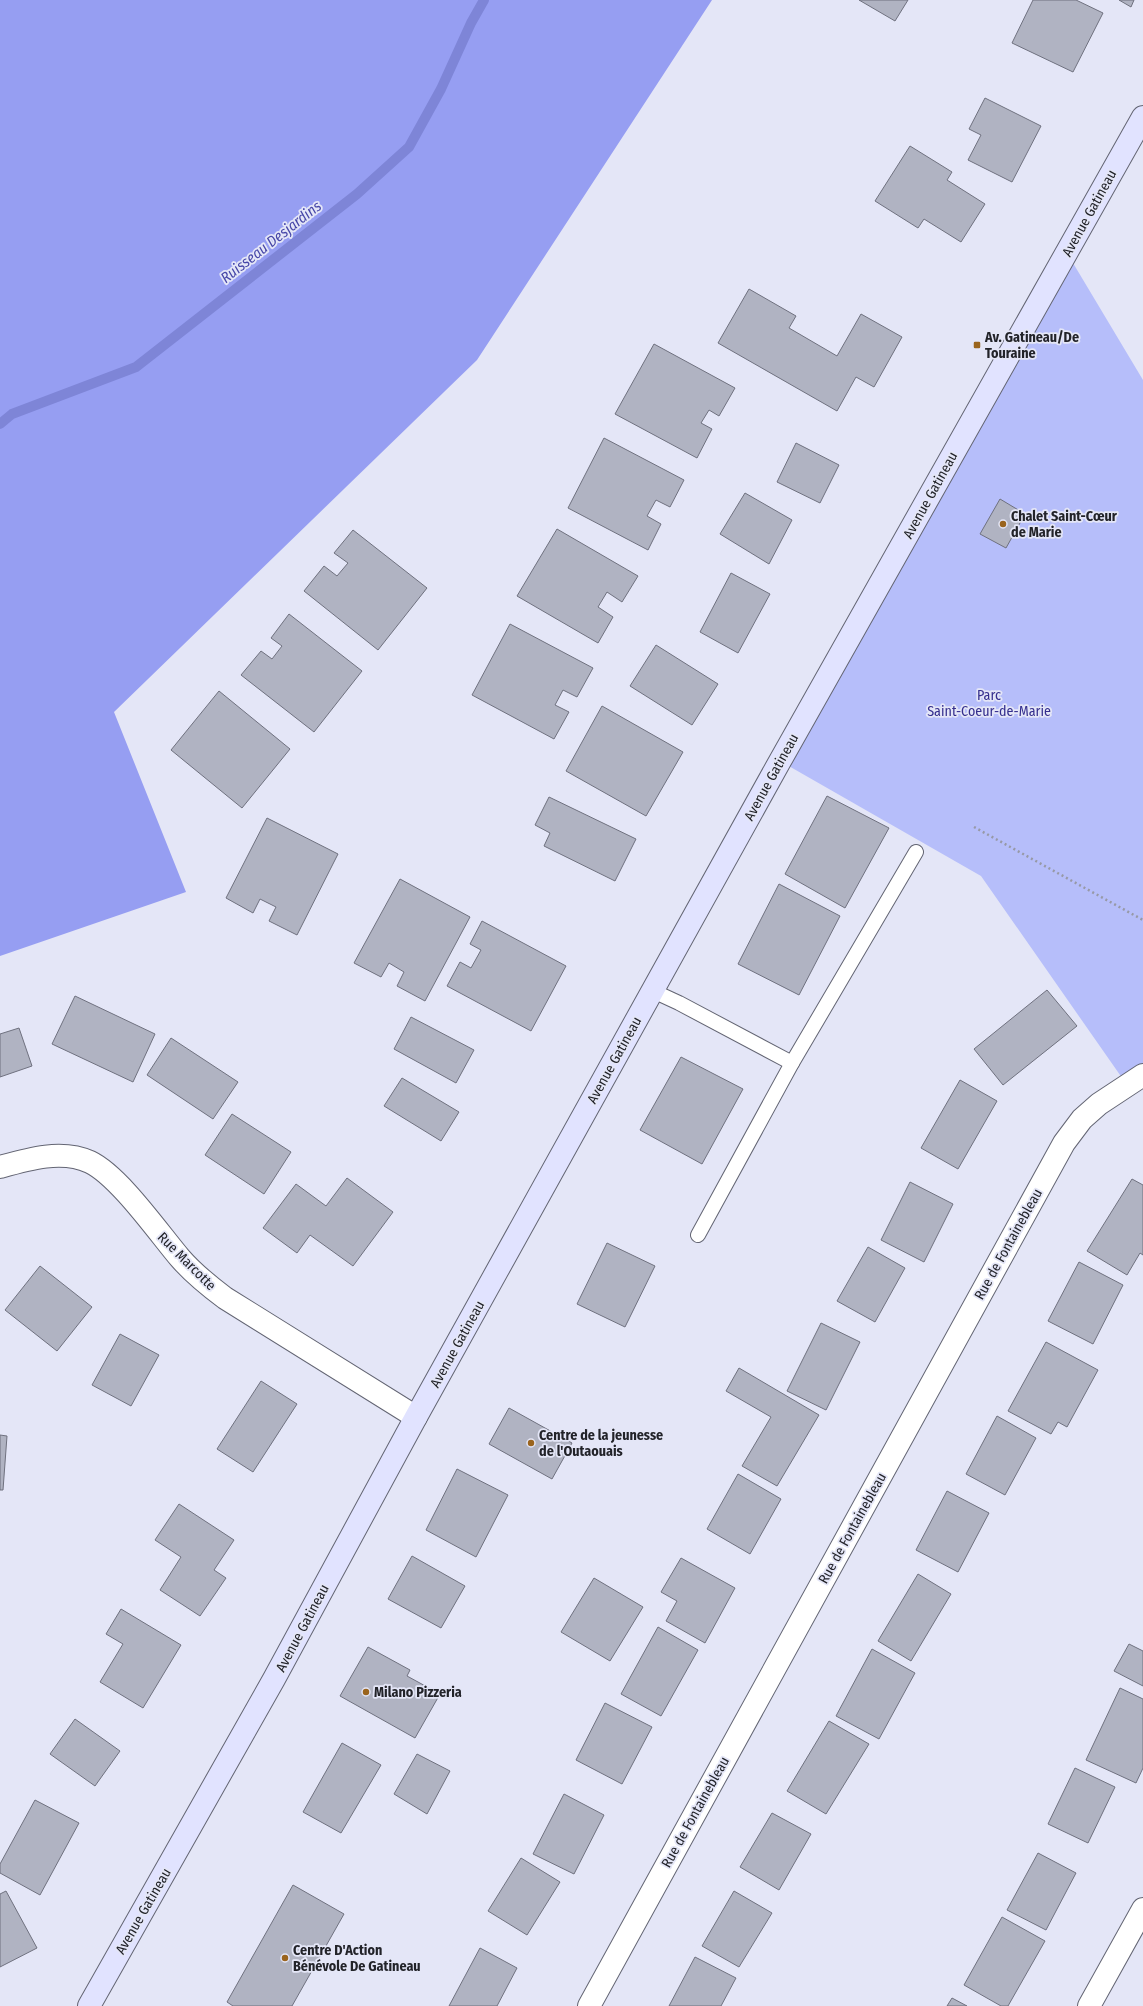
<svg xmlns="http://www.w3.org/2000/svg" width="1143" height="2006" viewBox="0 0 1143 2006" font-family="'Fira Sans Condensed',sans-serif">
<rect width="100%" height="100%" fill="#e4e6f7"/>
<polygon fill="#b6befa" points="1067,253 1143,380 1143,1075 1127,1085 981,876 780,761"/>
<polygon fill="#969ef2" points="0,0 712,0 477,360 114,712 186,892 0,956"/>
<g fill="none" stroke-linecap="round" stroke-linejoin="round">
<polyline stroke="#7e85d7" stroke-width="10" points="0,424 12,414 136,367 357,194 409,147 441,89 471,23 484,0"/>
</g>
<g fill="#b0b3c2" stroke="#6f717f">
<polygon points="859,0 908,0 895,21"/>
<polygon points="1033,0 1076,0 1103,13 1073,72 1012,43"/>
<polygon points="1119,0 1134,0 1131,7"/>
<polygon points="985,98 1041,126 1012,182 968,160 981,135 969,129"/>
<polygon points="910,146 952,172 947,180 985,204 961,242 924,219 918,228 875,201"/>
<polygon points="749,289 796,316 789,328 837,356 861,314 902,337 874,387 856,377 837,411 718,343"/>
<polygon points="654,344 735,388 719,416 709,410 701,423 712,429 697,458 615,414"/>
<polygon points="604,438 684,480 670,507 656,500 647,516 661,524 648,550 568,508"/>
<polygon points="796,443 839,465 820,503 777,482"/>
<polygon points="745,493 792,520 769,564 720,534"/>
<polygon points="1000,499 1025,514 1006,548 980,534"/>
<polygon points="557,529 638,576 622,602 607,592 598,607 613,617 598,643 517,596"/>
<polygon points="353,530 427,588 378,650 304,591 324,566 337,576 348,563 334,553"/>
<polygon points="731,573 770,594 738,653 700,632"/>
<polygon points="289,614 362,671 314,732 241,675 261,651 272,659 282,646 271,638"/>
<polygon points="510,624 593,668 577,697 563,690 555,705 569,712 554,739 472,695"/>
<polygon points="656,645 718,684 692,725 630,686"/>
<polygon points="219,691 290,749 242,808 171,750"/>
<polygon points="602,706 683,752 646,816 566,771"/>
<polygon points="827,796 889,828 845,908 785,874"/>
<polygon points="549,797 636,839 615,881 544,846 550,833 535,825"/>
<polygon points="267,818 338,854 297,935 269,921 276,907 260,899 253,913 226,898"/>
<polygon points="400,879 470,917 425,1001 397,986 404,972 389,963 381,977 354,963"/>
<polygon points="779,884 840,916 799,995 738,964"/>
<polygon points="482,921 566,966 531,1031 447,986 460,962 471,968 481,950 470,944"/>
<polygon points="1047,990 1077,1026 1003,1085 974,1049"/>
<polygon points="75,996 155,1034 133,1082 52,1044"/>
<polygon points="411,1017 474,1050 456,1083 394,1049"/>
<polygon points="19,1028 32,1066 0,1077 0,1034"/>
<polygon points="171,1038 238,1082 213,1119 147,1075"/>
<polygon points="681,1057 743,1089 702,1164 640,1130"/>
<polygon points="402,1078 459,1112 441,1141 384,1106"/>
<polygon points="960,1080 997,1101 958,1169 921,1148"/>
<polygon points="232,1114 291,1152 264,1194 205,1155"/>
<polygon points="347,1178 393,1212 353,1266 310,1235 297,1253 263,1228 296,1184 326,1206"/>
<polygon points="1132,1179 1143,1185 1143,1255 1140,1253 1127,1275 1087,1251"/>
<polygon points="910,1182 953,1204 924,1262 881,1240"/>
<polygon points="607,1243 655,1266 625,1327 577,1304"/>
<polygon points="868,1247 905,1268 875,1322 837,1301"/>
<polygon points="1079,1262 1123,1285 1093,1344 1048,1321"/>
<polygon points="40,1266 92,1307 57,1351 5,1310"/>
<polygon points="821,1323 860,1342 826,1410 787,1391"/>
<polygon points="120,1334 159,1355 131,1406 92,1385"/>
<polygon points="1046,1342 1098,1370 1067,1427 1058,1422 1051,1434 1008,1411"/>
<polygon points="739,1368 819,1415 777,1486 742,1466 771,1417 726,1391"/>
<polygon points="261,1381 297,1404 253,1472 217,1449"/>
<polygon points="509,1408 572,1443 552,1479 489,1444"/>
<polygon points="997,1416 1036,1438 1005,1495 966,1474"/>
<polygon points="0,1435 7,1436 3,1490 0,1490"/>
<polygon points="457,1469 508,1495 476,1557 426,1530"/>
<polygon points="738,1474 781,1499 750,1554 707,1529"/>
<polygon points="947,1491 989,1513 958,1572 916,1550"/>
<polygon points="179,1504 234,1540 214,1570 226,1578 200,1616 160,1590 181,1557 155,1540"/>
<polygon points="412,1556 465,1586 441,1628 388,1599"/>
<polygon points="681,1558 735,1588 705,1643 666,1621 677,1601 661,1592"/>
<polygon points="918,1574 951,1594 911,1661 878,1641"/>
<polygon points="594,1578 643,1607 610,1661 561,1632"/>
<polygon points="121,1609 181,1645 143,1708 100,1682 123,1644 106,1634"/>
<polygon points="658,1627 698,1650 661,1716 621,1694"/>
<polygon points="1129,1644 1143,1651 1143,1686 1114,1671"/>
<polygon points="368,1647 410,1670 407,1676 440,1694 415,1738 340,1696"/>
<polygon points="872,1649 915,1673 879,1739 836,1716"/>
<polygon points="1120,1688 1143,1699 1143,1768 1136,1783 1086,1760"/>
<polygon points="605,1703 652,1727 622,1784 576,1760"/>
<polygon points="75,1719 120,1751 95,1786 50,1754"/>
<polygon points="829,1721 869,1744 826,1814 787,1791"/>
<polygon points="342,1743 381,1765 341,1833 303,1812"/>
<polygon points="417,1754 450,1771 427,1814 394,1794"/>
<polygon points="1075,1768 1115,1787 1088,1843 1048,1824"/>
<polygon points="564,1794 604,1815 574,1874 533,1854"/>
<polygon points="35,1800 79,1823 40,1895 0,1873 0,1864"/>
<polygon points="772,1813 811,1834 779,1890 740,1867"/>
<polygon points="1038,1853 1076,1873 1046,1930 1007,1910"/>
<polygon points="521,1858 560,1882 527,1935 488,1911"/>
<polygon points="293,1885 344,1914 292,2006 233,2006 227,2002"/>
<polygon points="6,1891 37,1948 0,1967 0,1894"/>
<polygon points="734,1891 772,1913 739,1967 702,1946"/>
<polygon points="1002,1917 1045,1941 1008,2006 1001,2006 964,1985"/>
<polygon points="480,1948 517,1968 497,2006 449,2006"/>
<polygon points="695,1957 736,1978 721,2006 669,2006"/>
<polygon points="952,1998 967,2006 947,2006"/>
</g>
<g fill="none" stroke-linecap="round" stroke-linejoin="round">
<defs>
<g id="lane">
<polyline points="653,991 679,1003 792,1063 916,852"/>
<polyline points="698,1235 792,1063"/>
</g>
<g id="street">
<path d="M0 1167C28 1159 62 1149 90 1162 119 1176 158 1232 180 1258 193 1273 209 1286 225 1298L416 1417"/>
<polyline points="589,2006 1064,1143 1082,1119 1099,1104 1143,1075"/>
<polyline points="1089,2006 1143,1909"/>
</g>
<polyline id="secondary" points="89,2006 274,1679 416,1417 780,761 1143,117"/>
</defs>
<use href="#lane" stroke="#636573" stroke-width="16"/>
<use href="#street" stroke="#636573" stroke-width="24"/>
<use href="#secondary" stroke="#636573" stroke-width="24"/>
<polyline stroke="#9799a6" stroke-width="2.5" stroke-dasharray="2 3" stroke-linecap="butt" points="974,827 1143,920"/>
<use href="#lane" stroke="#fff" stroke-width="14"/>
<use href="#street" stroke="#fff" stroke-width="22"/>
<use href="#secondary" stroke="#e1e3ff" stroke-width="22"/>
</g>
<g fill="#9a641d" stroke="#e4e6f7" stroke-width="1.5">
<rect x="973" y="341" width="8" height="8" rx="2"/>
<circle cx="1003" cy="524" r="4"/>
<circle cx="531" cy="1443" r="4"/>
<circle cx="366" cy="1692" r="4"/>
<circle cx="285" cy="1958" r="4"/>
</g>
<g text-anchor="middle" stroke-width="3.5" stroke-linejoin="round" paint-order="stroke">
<g font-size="14" fill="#222329" stroke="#e4e6f7">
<text transform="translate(1089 213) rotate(-61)" y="5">Avenue Gatineau</text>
<text transform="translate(930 495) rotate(-61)" y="5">Avenue Gatineau</text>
<text transform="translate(771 777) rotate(-61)" y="5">Avenue Gatineau</text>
<text transform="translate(614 1060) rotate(-61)" y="5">Avenue Gatineau</text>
<text transform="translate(1008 1244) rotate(-61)" y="5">Rue de Fontainebleau</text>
<text transform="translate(187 1261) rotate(45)" y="5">Rue Marcotte</text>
<text transform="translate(457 1344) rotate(-61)" y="5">Avenue Gatineau</text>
<text transform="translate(852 1528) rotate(-61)" y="5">Rue de Fontainebleau</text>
<text transform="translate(302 1628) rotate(-62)" y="5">Avenue Gatineau</text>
<text transform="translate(695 1812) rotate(-61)" y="5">Rue de Fontainebleau</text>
<text transform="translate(143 1911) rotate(-60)" y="5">Avenue Gatineau</text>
</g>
<g font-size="14" font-weight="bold" fill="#222329" stroke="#e4e6f7" text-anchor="start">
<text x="985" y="342">Av. Gatineau/De<tspan x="985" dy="16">Touraine</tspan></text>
<text x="1011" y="521">Chalet Saint-Cœur<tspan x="1011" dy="16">de Marie</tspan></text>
<text x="539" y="1440">Centre de la jeunesse<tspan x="539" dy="16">de l'Outaouais</tspan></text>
<text x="374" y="1697">Milano Pizzeria</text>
<text x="293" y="1955">Centre D'Action<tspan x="293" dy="16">Bénévole De Gatineau</tspan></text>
</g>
<g font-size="14" fill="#342e8d" stroke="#e4e6f7">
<text x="989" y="700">Parc<tspan x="989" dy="16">Saint-Coeur-de-Marie</tspan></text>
</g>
<g font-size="15" font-style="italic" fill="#4747a8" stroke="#e4e6f7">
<text transform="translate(271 242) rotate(-38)" y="5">Ruisseau Desjardins</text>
</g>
</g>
</svg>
